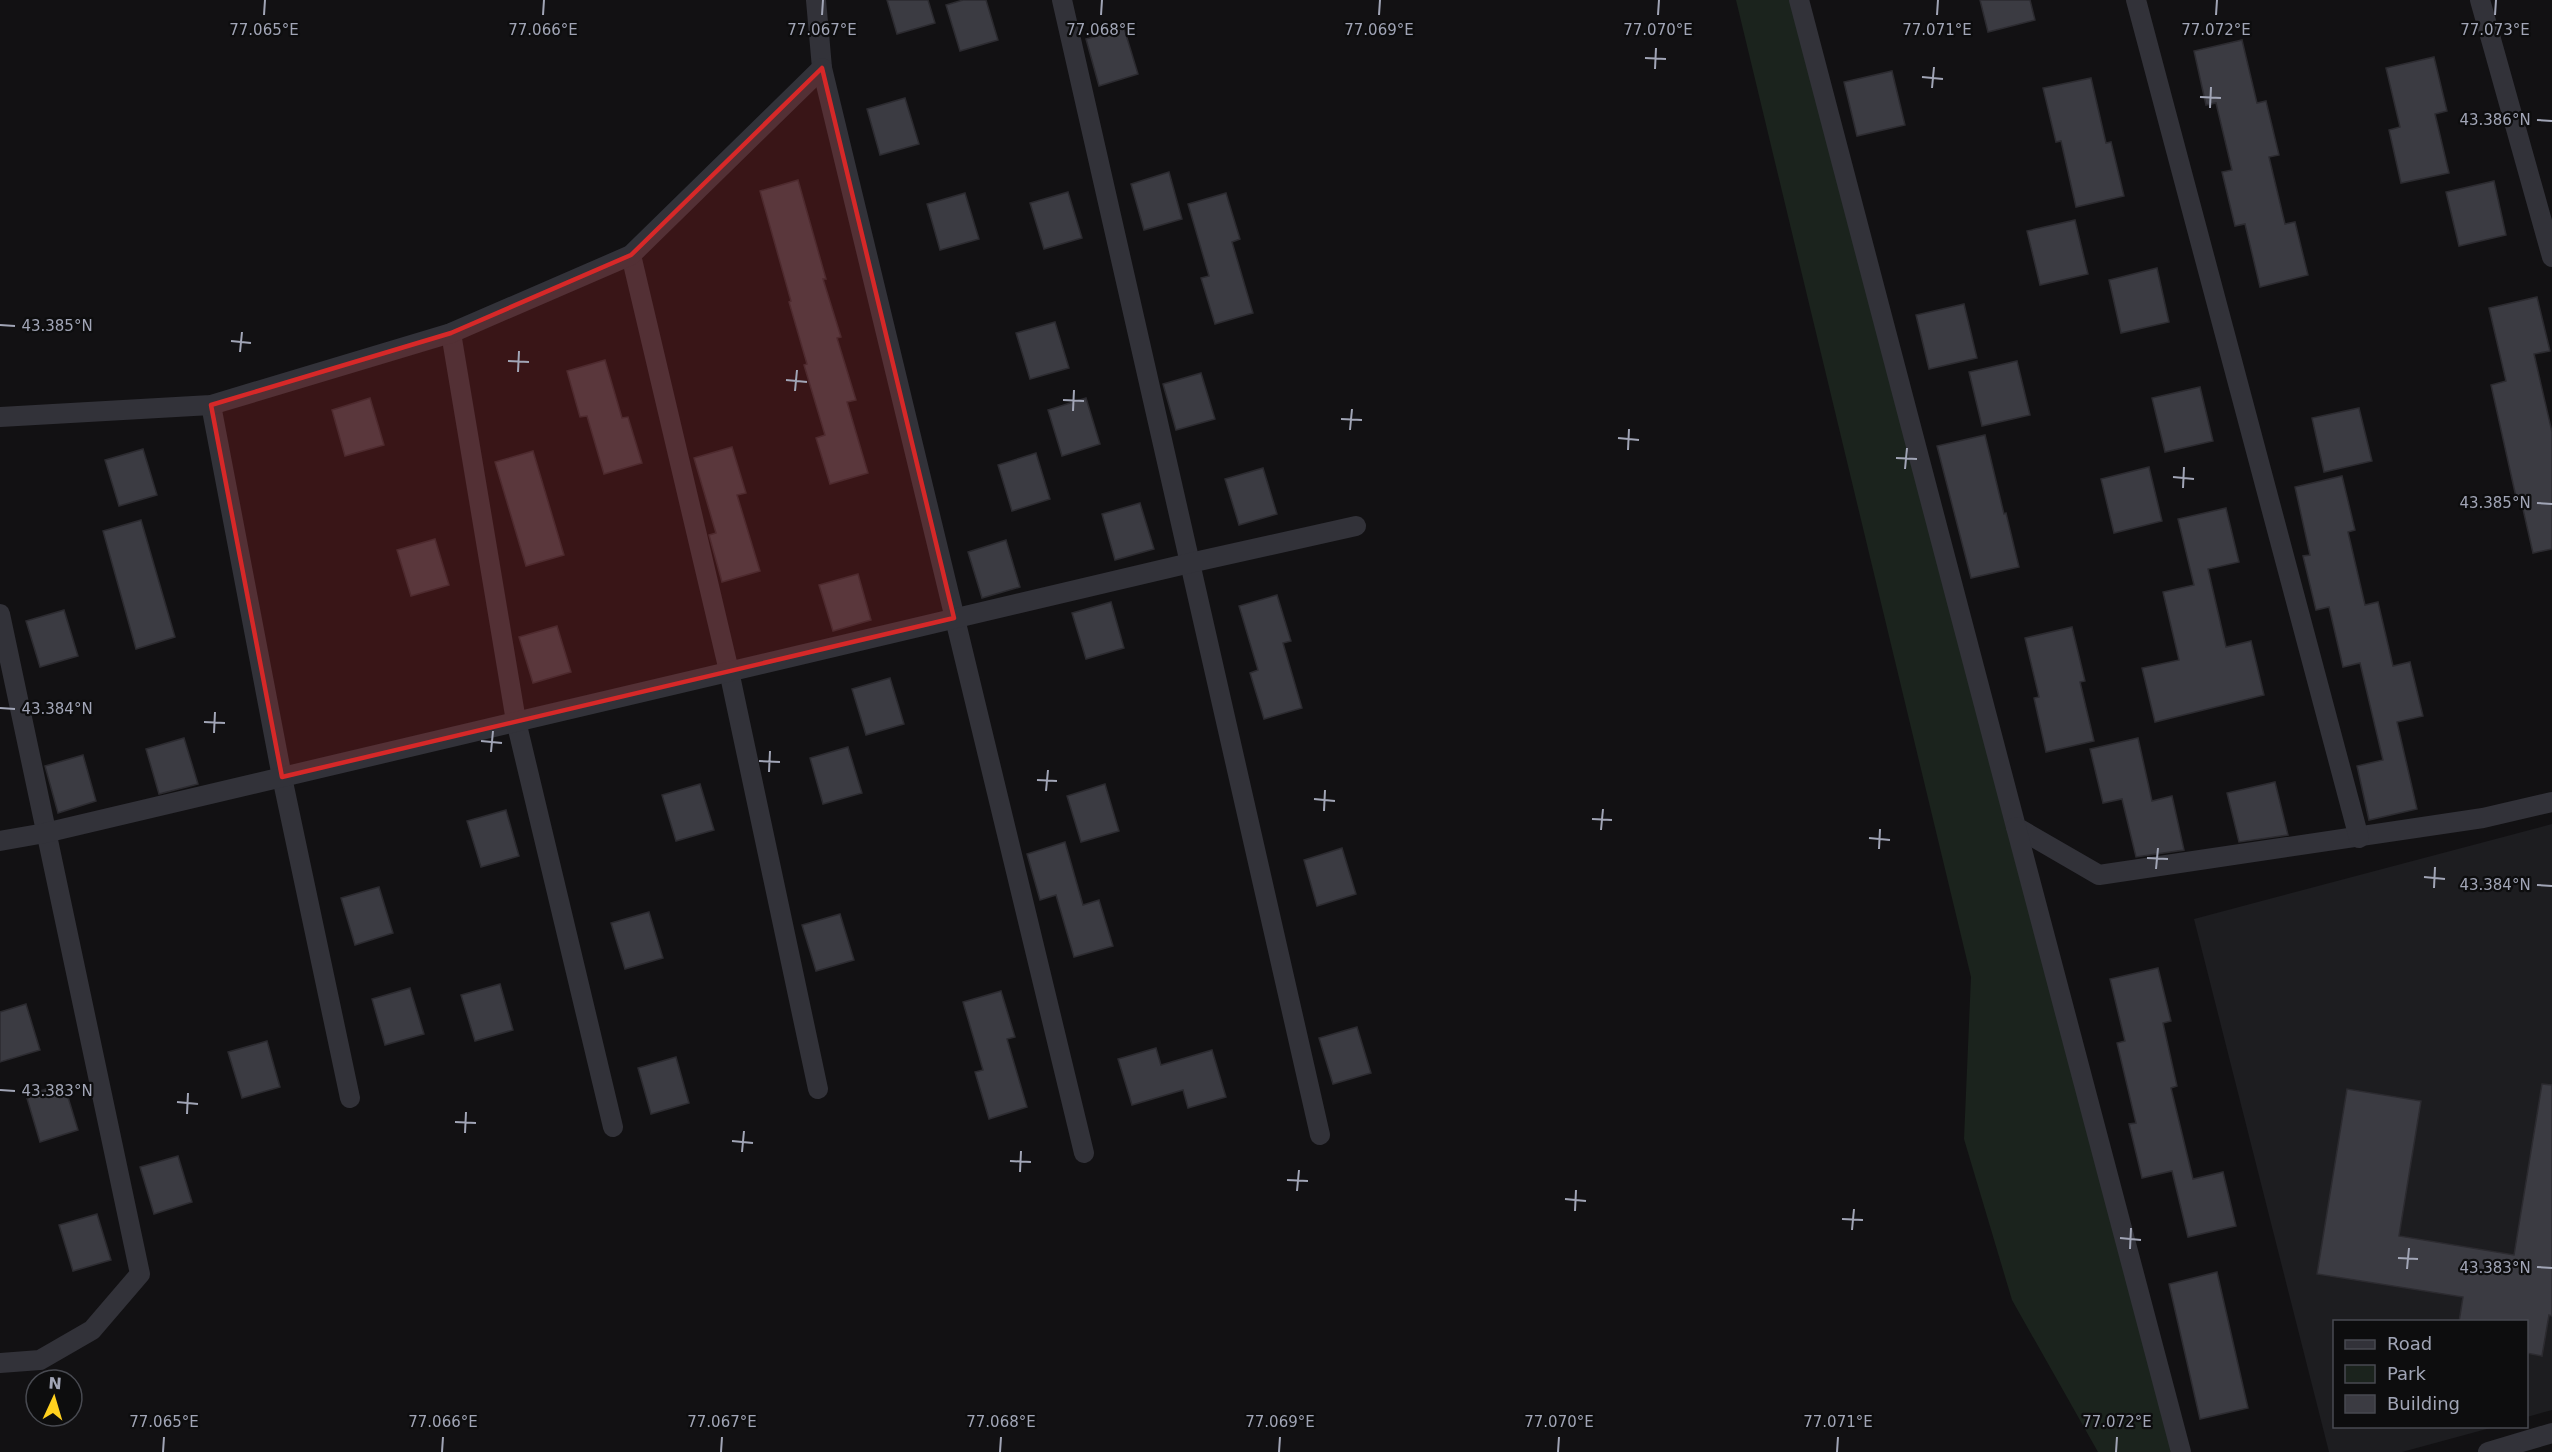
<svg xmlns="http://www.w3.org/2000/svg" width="2552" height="1452" viewBox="0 0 2552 1452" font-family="'DejaVu Sans',sans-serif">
<rect width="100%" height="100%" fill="#121113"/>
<polygon fill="#1d1d20" points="2552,824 2552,1410 2527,1417 2526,1322 2334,1322 2334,1426 2494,1427 2402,1452 2329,1452 2194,919"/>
<polygon fill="#1b231d" points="1736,0 1796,0 2181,1452 2098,1452 2012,1300 1964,1139 1971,977"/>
<g fill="#3b3b42" stroke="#2c2b30" stroke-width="1.5">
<polygon points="887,0 928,0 935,23 897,34"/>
<polygon points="963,0 986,0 998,40 960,51 946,5"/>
<polygon points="1980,0 2030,0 2035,20 1988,32"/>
<polygon points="1124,28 1138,74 1099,86 1086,39"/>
<polygon points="2242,40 2257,103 2266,101 2279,155 2269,157 2285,224 2295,222 2308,275 2260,287 2245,224 2235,226 2222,172 2232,170 2216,103 2206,105 2194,51"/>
<polygon points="2434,57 2447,111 2435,114 2449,173 2401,183 2389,130 2400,127 2386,68"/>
<polygon points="1892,71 1905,125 1857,136 1844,82"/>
<polygon points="2091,78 2106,143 2111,142 2124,196 2076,207 2061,141 2056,142 2043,88"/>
<polygon points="905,98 919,144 880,155 867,109"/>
<polygon points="1169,172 1182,219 1144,230 1131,184"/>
<polygon points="798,180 826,279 823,279 841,337 837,338 856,400 847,402 868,473 830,484 816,438 825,435 804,365 807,364 789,302 791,301 760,191"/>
<polygon points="2494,181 2506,235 2459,246 2446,192"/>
<polygon points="1068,192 1082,238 1044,249 1030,203"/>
<polygon points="965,193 979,239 940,250 927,204"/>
<polygon points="1226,193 1240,239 1232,242 1253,313 1215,324 1201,278 1209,276 1188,204"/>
<polygon points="2075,220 2088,274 2040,285 2027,231"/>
<polygon points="2157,268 2169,322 2121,333 2109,280"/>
<polygon points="2537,297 2550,351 2534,354 2552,432 2552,549 2533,553 2520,496 2516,497 2491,385 2506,381 2489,308"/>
<polygon points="1964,304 1977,358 1929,369 1916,315"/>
<polygon points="1055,322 1069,368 1030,379 1016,333"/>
<polygon points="605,360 622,418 628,417 642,463 604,474 587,416 580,417 567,371"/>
<polygon points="2017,361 2030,415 1982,426 1969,372"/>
<polygon points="1201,373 1215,419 1176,430 1163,384"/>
<polygon points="2200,387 2213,441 2165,452 2152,398"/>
<polygon points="370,398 384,445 345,456 332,410"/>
<polygon points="1086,398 1100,444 1062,456 1048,410"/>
<polygon points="2359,408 2372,461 2324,472 2312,418"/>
<polygon points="1985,435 2004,514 2006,513 2019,567 1971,578 1937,446"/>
<polygon points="732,447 746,493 737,495 760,571 722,582 709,535 716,533 694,458"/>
<polygon points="143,449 157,495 119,506 105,460"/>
<polygon points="533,451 564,555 526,566 495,462"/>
<polygon points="1036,453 1050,499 1012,511 998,465"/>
<polygon points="2149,467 2162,521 2114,533 2101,479"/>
<polygon points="1263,468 1277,514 1239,525 1225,479"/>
<polygon points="2342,476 2355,530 2348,532 2365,605 2378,602 2393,666 2410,662 2423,716 2397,722 2417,809 2369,820 2357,766 2383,760 2360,663 2343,667 2329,607 2316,610 2303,556 2310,555 2295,487"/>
<polygon points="1140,503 1154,549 1115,560 1102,514"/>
<polygon points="2226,508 2239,562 2208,569 2226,647 2251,641 2264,695 2155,722 2142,668 2179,660 2163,592 2194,585 2178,519"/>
<polygon points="141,520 175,637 136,649 103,531"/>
<polygon points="435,539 449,585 411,596 397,550"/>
<polygon points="1006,540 1020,587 982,598 968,552"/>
<polygon points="858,574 871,620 833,631 819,585"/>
<polygon points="1277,595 1291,641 1283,643 1302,708 1264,719 1250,673 1258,670 1239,606"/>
<polygon points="1111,602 1124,648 1086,659 1072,613"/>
<polygon points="64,610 78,656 40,667 26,621"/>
<polygon points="557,626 571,672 533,683 519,637"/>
<polygon points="2072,627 2085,681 2080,682 2094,741 2046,752 2034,698 2039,697 2025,638"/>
<polygon points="890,678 904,724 866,735 852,689"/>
<polygon points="184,738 198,784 159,794 146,749"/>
<polygon points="2138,738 2152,801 2172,796 2184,850 2136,857 2122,799 2103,803 2090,749"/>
<polygon points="848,747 862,793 823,804 810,758"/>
<polygon points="83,755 96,801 58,813 45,766"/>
<polygon points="2275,782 2288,835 2239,842 2227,793"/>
<polygon points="700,784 714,830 676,841 662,795"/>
<polygon points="1105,784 1119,831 1081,842 1067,796"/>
<polygon points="506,810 519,856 481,867 467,821"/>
<polygon points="1065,842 1083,905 1099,900 1113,946 1074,957 1056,895 1040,900 1027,854"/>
<polygon points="1342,848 1356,894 1317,906 1304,860"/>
<polygon points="379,887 393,933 355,945 341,898"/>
<polygon points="649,912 663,958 625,969 611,923"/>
<polygon points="840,914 854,960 816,971 802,925"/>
<polygon points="2158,968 2171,1021 2163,1023 2177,1086 2171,1088 2193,1179 2223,1172 2236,1226 2188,1237 2172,1171 2142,1178 2129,1124 2136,1123 2117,1043 2125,1041 2110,979"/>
<polygon points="500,984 513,1030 475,1041 461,995"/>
<polygon points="410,988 424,1034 385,1045 372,999"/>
<polygon points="1001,991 1015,1037 1007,1039 1027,1107 989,1119 975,1072 983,1070 963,1002"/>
<polygon points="26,1004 40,1050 0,1062 0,1012"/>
<polygon points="1357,1027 1371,1073 1333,1084 1319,1038"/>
<polygon points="267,1041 280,1087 242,1098 228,1052"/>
<polygon points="1156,1048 1161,1065 1212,1050 1226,1097 1188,1108 1183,1090 1132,1105 1118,1059"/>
<polygon points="676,1057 689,1103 651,1114 638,1068"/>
<polygon points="64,1084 78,1130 40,1142 26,1095"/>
<polygon points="2542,1084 2552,1085 2552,1316 2549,1315 2542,1356 2526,1353 2526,1322 2459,1322 2463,1297 2317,1274 2347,1089 2421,1101 2399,1236 2514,1255"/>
<polygon points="178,1156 192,1202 154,1214 140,1167"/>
<polygon points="97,1214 111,1260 73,1271 59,1225"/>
<polygon points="2217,1272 2248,1408 2200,1419 2169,1284"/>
</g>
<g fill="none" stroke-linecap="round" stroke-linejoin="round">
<g stroke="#323239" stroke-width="20">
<polyline points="816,0 822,68 1084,1153"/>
<polyline points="1062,0 1320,1135"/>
<polyline points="1799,0 2016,827 2099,875 2483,818 2552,802"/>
<polyline points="2136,0 2359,838"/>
<polyline points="2480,0 2552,257"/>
<polyline points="631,255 729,671 818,1089"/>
<polyline points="451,333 516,721 613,1127"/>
<polyline points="211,405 282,777 350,1098"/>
<polyline points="0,417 211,405 451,333 631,255 822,68"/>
<polyline points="0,614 140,1274 92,1330 40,1360 0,1363"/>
<polyline points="2016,827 2181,1452"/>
<polyline points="0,841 45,833 1190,563 1356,526"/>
<polyline points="2488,1452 2552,1433"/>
</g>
</g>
<path fill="#d62828" fill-opacity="0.2" stroke="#d62828" stroke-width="4.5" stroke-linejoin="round" d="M822 68 954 618 282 777 211 405 451 333 631 255Z"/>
<path fill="none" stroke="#a1a5b6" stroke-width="2" d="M264 15 265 0M543 15 544 0M822 15 823 0M1101 15 1102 0M1379 15 1380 0M1658 15 1659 0M1937 15 1938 0M2216 15 2217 0M2495 15 2496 0M1645 58 1666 59M1655 69 1656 48M1922 77 1943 79M1932 88 1934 67M2200 97 2221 98M2210 108 2211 87M2537 120 2552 121M0 325 15 326M231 341 251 343M240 352 242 332M508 361 529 362M518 372 519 351M786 380 807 382M795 391 797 370M1063 400 1084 401M1073 411 1074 390M1341 419 1362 420M1350 430 1352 409M1618 438 1639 440M1628 450 1629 429M1896 458 1917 459M1905 469 1907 448M2173 477 2194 479M2183 488 2184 467M2537 503 2552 504M0 708 15 709M204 722 225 723M214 733 215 712M481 741 502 743M491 752 493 731M759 761 780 762M769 772 770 751M1037 780 1057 781M1046 791 1048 770M1314 799 1335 801M1324 811 1325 790M1592 819 1612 820M1601 830 1603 809M1869 838 1890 840M1879 849 1880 829M2147 858 2168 859M2156 869 2158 848M2424 877 2445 879M2537 885 2552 886M2434 888 2435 867M0 1090 15 1091M177 1102 198 1104M187 1114 188 1093M455 1122 476 1123M465 1133 466 1112M732 1141 753 1143M742 1152 744 1131M1010 1161 1031 1162M1020 1172 1021 1151M1287 1180 1308 1181M1297 1191 1299 1170M1565 1199 1586 1201M1575 1211 1576 1190M1842 1219 1863 1220M1852 1230 1854 1209M2120 1238 2141 1240M2130 1249 2131 1228M2398 1258 2418 1259M2537 1267 2552 1268M2407 1269 2409 1248M163 1452 164 1437M442 1452 443 1437M721 1452 722 1437M1000 1452 1001 1437M1279 1452 1280 1437M1558 1452 1559 1437M1837 1452 1838 1437M2116 1452 2117 1437"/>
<g font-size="15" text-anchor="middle" fill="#a1a5b6" stroke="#0d0d0e" stroke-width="4.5" stroke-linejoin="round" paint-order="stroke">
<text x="264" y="35">77.065°E</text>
<text x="543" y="35">77.066°E</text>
<text x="822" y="35">77.067°E</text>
<text x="1101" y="35">77.068°E</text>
<text x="1379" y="35">77.069°E</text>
<text x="1658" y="35">77.070°E</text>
<text x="1937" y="35">77.071°E</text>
<text x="2216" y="35">77.072°E</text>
<text x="2495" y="35">77.073°E</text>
<text x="2495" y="125">43.386°N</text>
<text x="57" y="331">43.385°N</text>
<text x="2495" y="508">43.385°N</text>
<text x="57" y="714">43.384°N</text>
<text x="2495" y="890">43.384°N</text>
<text x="57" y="1096">43.383°N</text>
<text x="2495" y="1273">43.383°N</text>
<text x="164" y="1427">77.065°E</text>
<text x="443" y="1427">77.066°E</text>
<text x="722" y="1427">77.067°E</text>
<text x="1001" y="1427">77.068°E</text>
<text x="1280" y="1427">77.069°E</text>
<text x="1559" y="1427">77.070°E</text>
<text x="1838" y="1427">77.071°E</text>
<text x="2117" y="1427">77.072°E</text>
</g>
<rect x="2333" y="1320" width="195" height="108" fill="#0d0d0e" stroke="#484a51" stroke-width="1.5"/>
<rect x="2345" y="1340" width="30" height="9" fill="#323239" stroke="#484a51" stroke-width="1.5"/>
<text x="2387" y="1350" font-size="18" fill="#a1a5b6">Road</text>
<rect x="2345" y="1365" width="30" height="18" fill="#1b231d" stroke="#484a51" stroke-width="1.5"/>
<text x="2387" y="1380" font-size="18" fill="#a1a5b6">Park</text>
<rect x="2345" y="1395" width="30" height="18" fill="#3b3b42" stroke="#484a51" stroke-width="1.5"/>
<text x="2387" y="1410" font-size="18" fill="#a1a5b6">Building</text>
<g transform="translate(54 1398) rotate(4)"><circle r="28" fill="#0d0d0e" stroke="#484a51" stroke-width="1.5"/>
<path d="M0-4.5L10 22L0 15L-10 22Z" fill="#ffd01e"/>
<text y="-9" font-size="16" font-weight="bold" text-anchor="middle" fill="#a1a5b6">N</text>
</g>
</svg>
